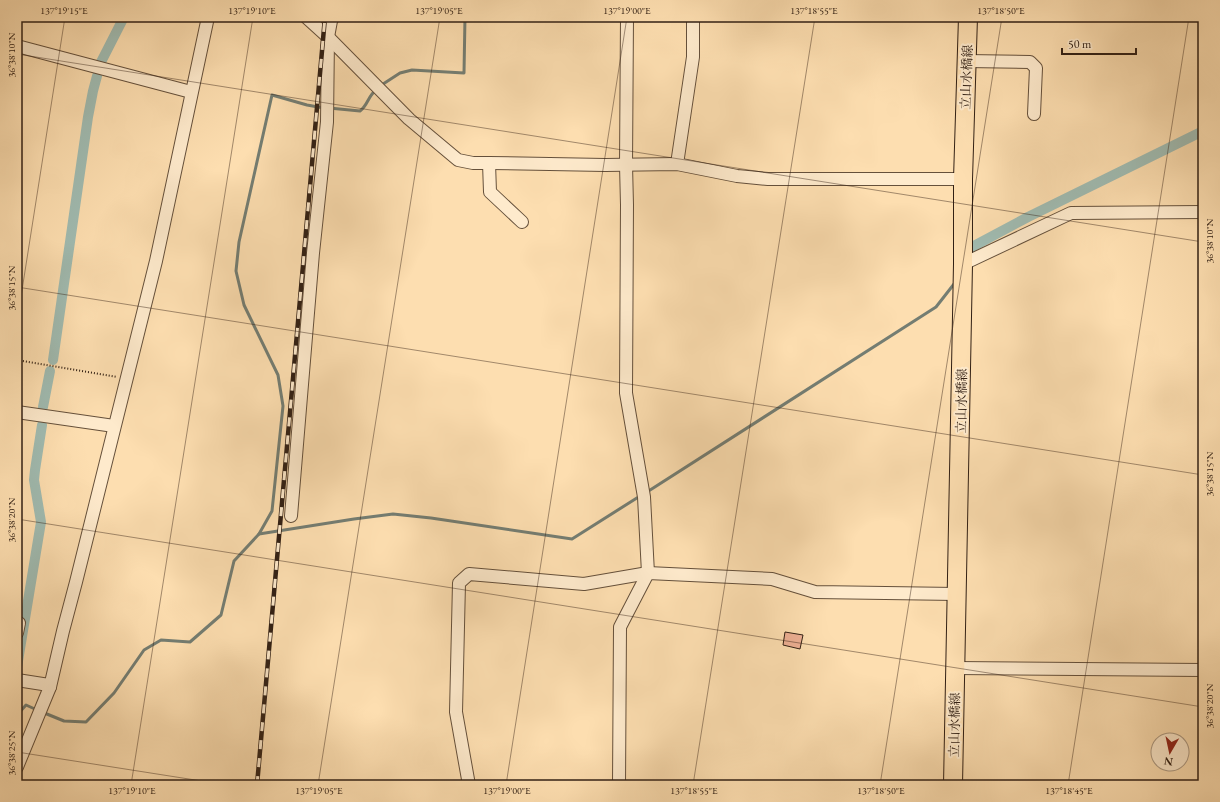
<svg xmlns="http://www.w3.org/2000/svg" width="1220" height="802" viewBox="0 0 1220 802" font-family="'EB Garamond','Noto Serif JP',serif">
<rect width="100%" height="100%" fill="#fddeb0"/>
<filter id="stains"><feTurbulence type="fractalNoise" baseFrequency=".005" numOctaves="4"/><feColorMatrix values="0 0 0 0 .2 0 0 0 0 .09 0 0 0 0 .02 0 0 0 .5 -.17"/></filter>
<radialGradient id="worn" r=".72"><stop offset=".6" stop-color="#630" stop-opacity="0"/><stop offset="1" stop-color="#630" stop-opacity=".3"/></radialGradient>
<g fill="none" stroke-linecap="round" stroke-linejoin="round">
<g stroke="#747d72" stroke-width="3">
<polyline points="380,86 400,73 412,70 464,73 465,17"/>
<path d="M329 108 360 111C368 105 368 96 376 90"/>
<polyline points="647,492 936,307 954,284"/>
<polyline points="259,534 272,511 283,406 278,375 244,305 236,271 239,242 272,95 307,105 324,108"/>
<polyline points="42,712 64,721 86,722 114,693 144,650 161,640 190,642 221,615 234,561 259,534 354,519 393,514 431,518 572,539 640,496"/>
<polyline points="17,715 26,705 37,710"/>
</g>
<g stroke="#a0bbb1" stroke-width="10">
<polyline points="100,64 124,17"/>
<polyline points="969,253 972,247 1028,217 1203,131"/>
<polyline points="53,360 88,117 93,91 97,76"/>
<polyline points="43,407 50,371"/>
<polyline points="17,667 41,522 34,480 35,470 42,425"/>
</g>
</g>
<polygon fill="#eeb094" stroke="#322014" points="785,632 803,635 800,649 783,645"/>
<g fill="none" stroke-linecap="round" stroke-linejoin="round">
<defs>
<g id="street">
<polyline points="306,17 328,37 409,119 458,160 473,163 489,163 605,165 677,164 737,176 768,179 963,179"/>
<polyline points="17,46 191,92"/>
<polyline points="966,61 1030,62 1036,68 1034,114"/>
<polyline points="489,163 490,192 522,222"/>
<polyline points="677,164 693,57 693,17"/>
<polyline points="963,264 1071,213 1203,212"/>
<polyline points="17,412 114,426"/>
<polyline points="291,516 313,253 327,122 328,37 331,21 333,17"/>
<polyline points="17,633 19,623"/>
<polyline points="955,668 1203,670"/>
<polyline points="17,680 49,685 50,687"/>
<polyline points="17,767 50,687 63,631 76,582 156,261 208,17"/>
<polyline points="469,785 456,712 459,583 469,574 584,584 648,573 772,579 815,592 956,594"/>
<polyline points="619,785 620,627 648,573 644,497 626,393 627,205 626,165 627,17"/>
</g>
<polyline id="primary" points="953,785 963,264 963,179 968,17"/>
</defs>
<use href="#street" stroke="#65503b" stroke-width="14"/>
<use href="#primary" stroke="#322014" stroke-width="20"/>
<polyline stroke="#322014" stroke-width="2" stroke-dasharray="1 2" stroke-linecap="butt" points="17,360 117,377"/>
<use href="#street" stroke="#feeacc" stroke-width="12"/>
<use href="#primary" stroke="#fddeb0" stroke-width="18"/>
<defs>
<polyline id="rail" points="257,785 325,17"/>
</defs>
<use href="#rail" stroke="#322014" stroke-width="4.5"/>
<use href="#rail" stroke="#feeacc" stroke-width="3" stroke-dasharray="9" stroke-linecap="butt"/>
</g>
<path fill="none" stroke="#322014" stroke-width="1" stroke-opacity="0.45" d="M17 54 1203 242M17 287 1203 475M17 322 65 17M17 519 1203 707M17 752 227 785M131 785 253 17M318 785 440 17M506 785 627 17M693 785 815 17M880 785 1002 17M1068 785 1189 17"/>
<g text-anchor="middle" stroke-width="4" stroke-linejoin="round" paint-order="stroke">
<g font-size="13" fill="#322014" stroke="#feeacc">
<text transform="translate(966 77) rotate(-88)" y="5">立山水橋線</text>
<text transform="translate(961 401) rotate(-89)" y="5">立山水橋線</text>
<text transform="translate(954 725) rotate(-89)" y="5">立山水橋線</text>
</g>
</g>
<rect width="1220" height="802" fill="none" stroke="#fddeb0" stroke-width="44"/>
<g transform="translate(1170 752) rotate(189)"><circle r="19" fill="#feeacc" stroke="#ac9982"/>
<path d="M0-3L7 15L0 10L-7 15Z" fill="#8f2418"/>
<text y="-6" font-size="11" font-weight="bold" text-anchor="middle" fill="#322014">N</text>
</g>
<path d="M1062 48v6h74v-6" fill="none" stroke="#322014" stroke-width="2"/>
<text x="1068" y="48" font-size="12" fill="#322014" stroke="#feeacc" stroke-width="3" paint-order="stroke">50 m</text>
<rect x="22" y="22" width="1176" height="758" fill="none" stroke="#322014" stroke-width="1.5"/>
<g font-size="10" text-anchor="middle" fill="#322014">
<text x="64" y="14">137°19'15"E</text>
<text x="252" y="14">137°19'10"E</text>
<text x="439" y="14">137°19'05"E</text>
<text x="627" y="14">137°19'00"E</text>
<text x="814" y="14">137°18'55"E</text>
<text x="1001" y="14">137°18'50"E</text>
<text transform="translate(11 55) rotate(-90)" y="4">36°38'10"N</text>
<text transform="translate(1209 241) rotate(-90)" y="4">36°38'10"N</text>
<text transform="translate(11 288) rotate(-90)" y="4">36°38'15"N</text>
<text transform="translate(1209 474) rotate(-90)" y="4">36°38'15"N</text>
<text transform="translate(11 520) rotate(-90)" y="4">36°38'20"N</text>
<text transform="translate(1209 706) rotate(-90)" y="4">36°38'20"N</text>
<text transform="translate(11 753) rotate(-90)" y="4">36°38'25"N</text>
<text x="132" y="794">137°19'10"E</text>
<text x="319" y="794">137°19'05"E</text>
<text x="507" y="794">137°19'00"E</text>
<text x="694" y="794">137°18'55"E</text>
<text x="881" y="794">137°18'50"E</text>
<text x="1069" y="794">137°18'45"E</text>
</g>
<rect width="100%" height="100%" filter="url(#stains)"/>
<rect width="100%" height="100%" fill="url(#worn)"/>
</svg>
